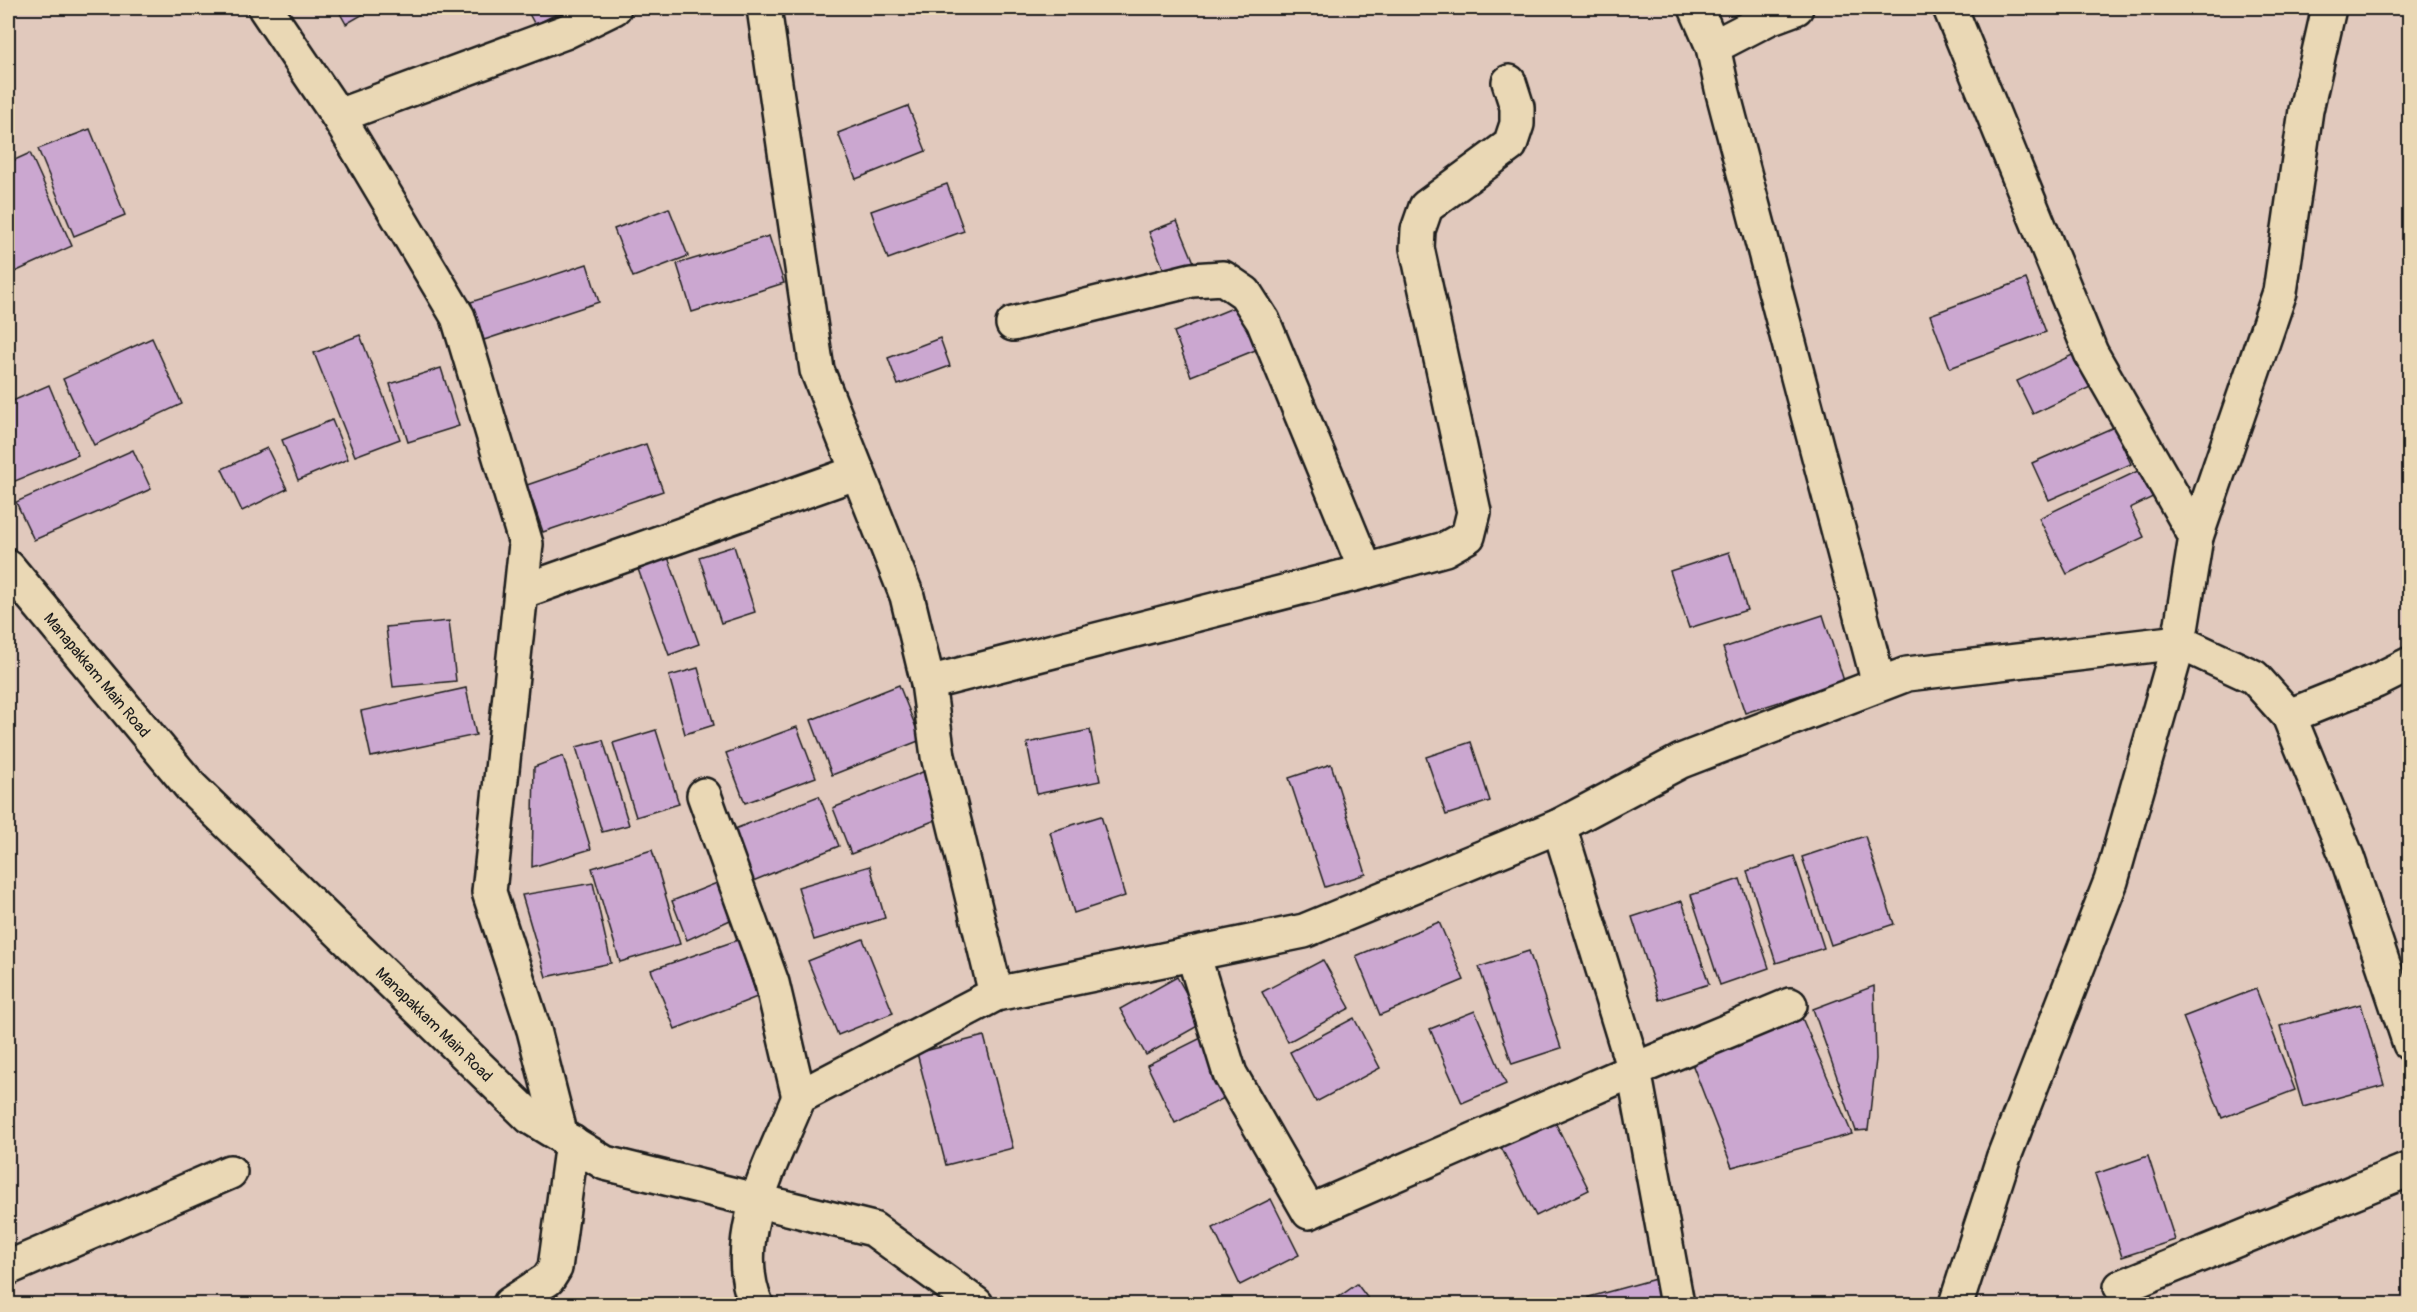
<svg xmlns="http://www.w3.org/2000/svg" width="2417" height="1312" viewBox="0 0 2417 1312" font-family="Pangolin,sans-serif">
<rect width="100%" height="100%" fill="#e1c9bd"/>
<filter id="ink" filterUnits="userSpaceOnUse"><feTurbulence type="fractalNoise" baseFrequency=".0167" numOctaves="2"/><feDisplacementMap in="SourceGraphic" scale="12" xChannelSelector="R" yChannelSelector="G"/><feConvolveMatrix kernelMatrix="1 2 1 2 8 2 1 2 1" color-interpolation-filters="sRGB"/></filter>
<g filter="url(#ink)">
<g fill="#cba7d0" stroke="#1c1c1c" stroke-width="1.5">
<polygon points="337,8 374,8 346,24"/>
<polygon points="526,8 568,8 535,25"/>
<polygon points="908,106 926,151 856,179 838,133"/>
<polygon points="90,129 125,215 74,236 38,149"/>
<polygon points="30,153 72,246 8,275 8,163"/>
<polygon points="947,184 964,231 888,259 871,211"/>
<polygon points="669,208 688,256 633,277 614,229"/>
<polygon points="1177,221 1198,272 1169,283 1149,232"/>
<polygon points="769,236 784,283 692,312 677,264"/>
<polygon points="587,264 599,302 484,340 471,302"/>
<polygon points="2026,279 2046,332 1950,368 1930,315"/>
<polygon points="1240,305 1258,349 1191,376 1174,332"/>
<polygon points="360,335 400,439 355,456 314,353"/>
<polygon points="152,338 182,404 94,445 63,379"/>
<polygon points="940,338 950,366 898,385 888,358"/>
<polygon points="2083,350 2099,383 2033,414 2017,381"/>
<polygon points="441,368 459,426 408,442 390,384"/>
<polygon points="49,385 78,455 8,484 8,403"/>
<polygon points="332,420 348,459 298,480 282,440"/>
<polygon points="2114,427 2131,464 2049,500 2032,463"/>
<polygon points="646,444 663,491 543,532 527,485"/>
<polygon points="267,448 287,489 242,511 222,469"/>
<polygon points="133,450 151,489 34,540 16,502"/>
<polygon points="2144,468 2157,495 2130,508 2144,537 2067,574 2039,518"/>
<polygon points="734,546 755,612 721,623 699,557"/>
<polygon points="1729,552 1747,610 1689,628 1670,571"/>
<polygon points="668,557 699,644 669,655 638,569"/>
<polygon points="1823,615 1844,681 1745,713 1723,648"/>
<polygon points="449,621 456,681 393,687 386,627"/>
<polygon points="698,668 714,725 685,734 669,676"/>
<polygon points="899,685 921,740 832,775 811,720"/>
<polygon points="466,688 476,735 371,757 361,711"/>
<polygon points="797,727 816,777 745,803 726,753"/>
<polygon points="656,730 679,804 636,817 613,743"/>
<polygon points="1090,730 1100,781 1037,794 1027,743"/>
<polygon points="603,740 629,825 602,832 576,747"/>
<polygon points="1471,742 1490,801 1446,815 1426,757"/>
<polygon points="563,756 591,849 532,867 534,767"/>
<polygon points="1331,764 1366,874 1325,887 1289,778"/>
<polygon points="925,771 943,817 851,854 833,808"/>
<polygon points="819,796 839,846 748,883 727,832"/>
<polygon points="1101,816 1125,896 1074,913 1050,832"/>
<polygon points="1865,836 1894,924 1831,945 1802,857"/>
<polygon points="652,850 680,944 620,962 592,868"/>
<polygon points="1794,856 1824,948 1776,963 1747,871"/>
<polygon points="870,866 885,918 814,940 798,887"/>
<polygon points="727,879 741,915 687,940 672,901"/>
<polygon points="1740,879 1769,968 1720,985 1691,895"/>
<polygon points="593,883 611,963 546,977 522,895"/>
<polygon points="1682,901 1709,984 1659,1000 1632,917"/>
<polygon points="1439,922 1464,980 1380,1015 1356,956"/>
<polygon points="863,939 893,1013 838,1035 808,961"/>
<polygon points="738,940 757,997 675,1029 651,970"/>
<polygon points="1529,951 1561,1048 1512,1064 1479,967"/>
<polygon points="1323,960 1350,1008 1288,1042 1262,992"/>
<polygon points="1177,977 1203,1023 1146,1055 1120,1009"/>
<polygon points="1874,986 1876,1059 1868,1130 1856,1131 1813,1009"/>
<polygon points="2256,989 2295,1090 2222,1118 2183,1017"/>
<polygon points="2361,1004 2384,1085 2303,1107 2280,1026"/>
<polygon points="1475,1011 1506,1084 1462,1103 1430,1029"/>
<polygon points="1799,1011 1852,1134 1732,1167 1691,1061"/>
<polygon points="1354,1018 1380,1068 1316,1102 1290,1052"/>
<polygon points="1207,1035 1236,1092 1175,1123 1147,1065"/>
<polygon points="984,1036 1013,1148 946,1165 917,1053"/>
<polygon points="1553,1118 1589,1190 1536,1216 1500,1145"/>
<polygon points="2148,1156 2175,1240 2122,1257 2095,1174"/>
<polygon points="1271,1199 1299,1255 1240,1285 1213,1228"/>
<polygon points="1659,1278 1667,1304 1591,1304 1589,1297"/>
<polygon points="1357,1284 1372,1304 1329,1304"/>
</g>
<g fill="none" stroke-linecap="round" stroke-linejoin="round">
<defs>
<g id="street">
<polyline points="265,8 338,116"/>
<polyline points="764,8 817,370 907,596 928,683 938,756 996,994"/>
<polyline points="1696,8 1713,47 1723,93 1879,684"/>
<polyline points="1950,8 2091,353 2196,537"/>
<polyline points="1713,47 1769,18 1796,8"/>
<polyline points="1013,324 1192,280 1223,278 1245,293 1263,321 1366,571"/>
<polyline points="521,592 858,472"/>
<polyline points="928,683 1366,571 1445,549 1468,536 1474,512 1417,248 1418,230 1426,207 1510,145 1517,124 1517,107 1509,82"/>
<polyline points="2289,716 2376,681 2410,664"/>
<polyline points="704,795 772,983 799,1097"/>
<polyline points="1559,826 1634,1070 1677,1304"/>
<polyline points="1193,954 1230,1074 1309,1212 1634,1070 1790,1005"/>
<polyline points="561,1136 534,1030 489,892 526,544 458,317 338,116 565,32 614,8"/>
<polyline points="8,1268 230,1172"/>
<polyline points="2121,1287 2410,1169"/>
<polyline points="510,1304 548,1279 555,1268 572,1142"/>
<path d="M756 1304C728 1238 774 1159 799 1097L996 994 1304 931 1559 826 1681 761 1907 674 2179 642 2254 677 2289 716 2347 857 2410 1044"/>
<polyline points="1956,1304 2003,1159 2111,881 2179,642 2196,537 2280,292 2306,110 2329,8"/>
</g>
<g id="secondary">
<path id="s1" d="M8 567 191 787 530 1117 605 1163 873 1229 976 1304"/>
</g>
</defs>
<use href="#street" stroke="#1c1c1c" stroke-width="38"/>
<use href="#secondary" stroke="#1c1c1c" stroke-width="38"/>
<use href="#street" stroke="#ead8b5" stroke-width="33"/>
<use href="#secondary" stroke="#ead8b5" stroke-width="33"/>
</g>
</g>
<g text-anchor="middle" stroke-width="4.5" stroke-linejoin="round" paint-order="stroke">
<g font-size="16" fill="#1c1c1c" stroke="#ead8b5">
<text dy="6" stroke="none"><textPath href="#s1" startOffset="140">Manapakkam Main Road</textPath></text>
<text dy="6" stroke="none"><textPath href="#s1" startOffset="626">Manapakkam Main Road</textPath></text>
</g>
</g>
<rect width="2417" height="1312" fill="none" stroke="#ead8b5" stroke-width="30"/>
<rect x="15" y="15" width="2387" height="1282" fill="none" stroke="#1c1c1c" stroke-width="2" filter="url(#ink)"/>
</svg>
